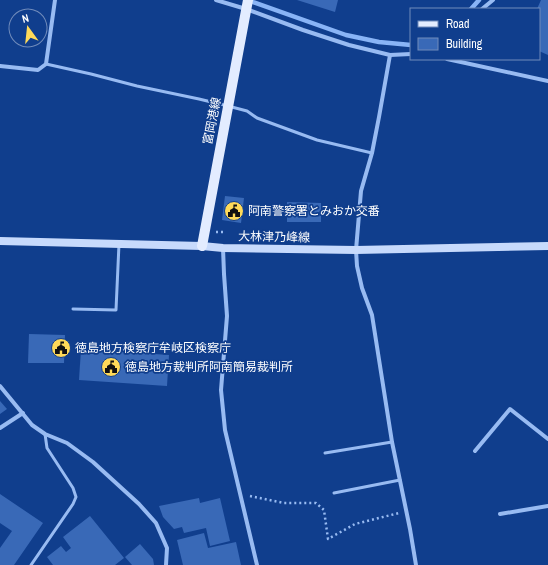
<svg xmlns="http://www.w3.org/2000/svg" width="548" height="565" viewBox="0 0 548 565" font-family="'Archivo Narrow','Noto Sans JP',sans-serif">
<rect width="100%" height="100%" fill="#103e8d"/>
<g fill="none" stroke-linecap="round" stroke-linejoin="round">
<g stroke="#89b4f6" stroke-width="4.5">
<polyline points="247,0 346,35 379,42 411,45"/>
<polyline points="471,9 479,0"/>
</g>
</g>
<g fill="#3969b7">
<polygon points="297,0 338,0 335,12"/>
<polygon points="541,0 548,0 548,55 539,51 539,9 537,9"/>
<polygon points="225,196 244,198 241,223 222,220"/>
<polygon points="287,202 321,203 321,222 287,222"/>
<polygon points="29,334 65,335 64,363 28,363"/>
<polygon points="81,349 169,355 167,386 79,380"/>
<polygon points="0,401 7,409 0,414"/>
<polygon points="0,494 43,523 14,565 0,565 0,548 12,531 0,523"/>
<polygon points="199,498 200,503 220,498 230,541 210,546 206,528 184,533 182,527 174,529 163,517 159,506"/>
<polygon points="90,516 124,558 115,565 53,565 47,557 61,546 66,552 71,548 63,537"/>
<polygon points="204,533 208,548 236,542 241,565 183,565 177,540"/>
<polygon points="140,544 153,559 154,565 132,565 125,557"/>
</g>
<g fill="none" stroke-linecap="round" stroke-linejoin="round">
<g stroke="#98bbf2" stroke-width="2.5" stroke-dasharray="2 3" stroke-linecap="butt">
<polyline points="216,232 226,232"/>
<polyline points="250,496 284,503 316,503 324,510 328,539 355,524 399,513"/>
</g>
<g stroke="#98bbf2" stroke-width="3">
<polyline points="46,64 91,74 137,86 199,99 228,106 247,111 257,118 317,140 372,153"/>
<polyline points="73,309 116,310 119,244"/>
<polyline points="325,453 392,442"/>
<polyline points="334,493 400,480"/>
<polyline points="31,565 73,504 76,497 73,488 47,448 45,434"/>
</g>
<g stroke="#98bbf2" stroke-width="4">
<polyline points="216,0 246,9 303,30 349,45 390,55 411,54"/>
<polyline points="482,9 493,0"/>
<polyline points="390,55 379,117 372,153 361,191 356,250 357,266 362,288 372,315 392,442 410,529 416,565"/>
<polyline points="447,59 548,81"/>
<polyline points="0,66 38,70 46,64 55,0"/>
<polyline points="223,248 224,274 227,316 221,390 225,430 257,565"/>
<polyline points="0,386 32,425 45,434 67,443 93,462 139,504 156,523 167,548 166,565"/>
<polyline points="0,428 23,413"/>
<polyline points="475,451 510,409 548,439"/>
<polyline points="500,514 548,506"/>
</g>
<polyline stroke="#c7dafc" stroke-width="8" points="0,241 202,246 223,248 356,250 548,246"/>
<polyline stroke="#e3ecff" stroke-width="10" points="202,246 248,0"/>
</g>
<defs>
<symbol id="civic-disc" viewBox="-11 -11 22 22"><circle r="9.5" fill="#ffda59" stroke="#103e8d"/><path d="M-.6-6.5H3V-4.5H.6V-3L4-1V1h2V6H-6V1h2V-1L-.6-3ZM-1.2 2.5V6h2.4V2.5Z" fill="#111"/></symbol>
</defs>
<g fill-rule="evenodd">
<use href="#civic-disc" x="223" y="200" width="22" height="22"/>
<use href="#civic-disc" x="50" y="337" width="22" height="22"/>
<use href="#civic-disc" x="100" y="356" width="22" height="22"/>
</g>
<g text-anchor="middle" stroke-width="3.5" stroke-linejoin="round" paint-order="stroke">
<g font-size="12" fill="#fff" stroke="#103e8d">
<text transform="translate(212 121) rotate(-79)" y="4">富岡港線</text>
<text transform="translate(274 237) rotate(1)" y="4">大林津乃峰線</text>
</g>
<g font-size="12" fill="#fff" stroke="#103e8d" text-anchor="start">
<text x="248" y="215">阿南警察署とみおか交番</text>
<text x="75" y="352">徳島地方検察庁牟岐区検察庁</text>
<text x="125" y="371">徳島地方裁判所阿南簡易裁判所</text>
</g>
</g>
<rect x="410" y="8" width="130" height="52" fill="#103e8d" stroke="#708bbb"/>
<rect x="418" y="21" width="20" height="6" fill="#e3ecff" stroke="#708bbb"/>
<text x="446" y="28" font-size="12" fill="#ffffff">Road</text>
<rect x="418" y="38" width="20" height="12" fill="#3969b7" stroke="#708bbb"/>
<text x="446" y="48" font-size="12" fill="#ffffff">Building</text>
<g transform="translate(28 28) rotate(345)"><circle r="19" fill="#103e8d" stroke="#708bbb"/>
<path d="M0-3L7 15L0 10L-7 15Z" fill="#ffda59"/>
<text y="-6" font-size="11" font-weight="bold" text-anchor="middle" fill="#ffffff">N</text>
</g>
</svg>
